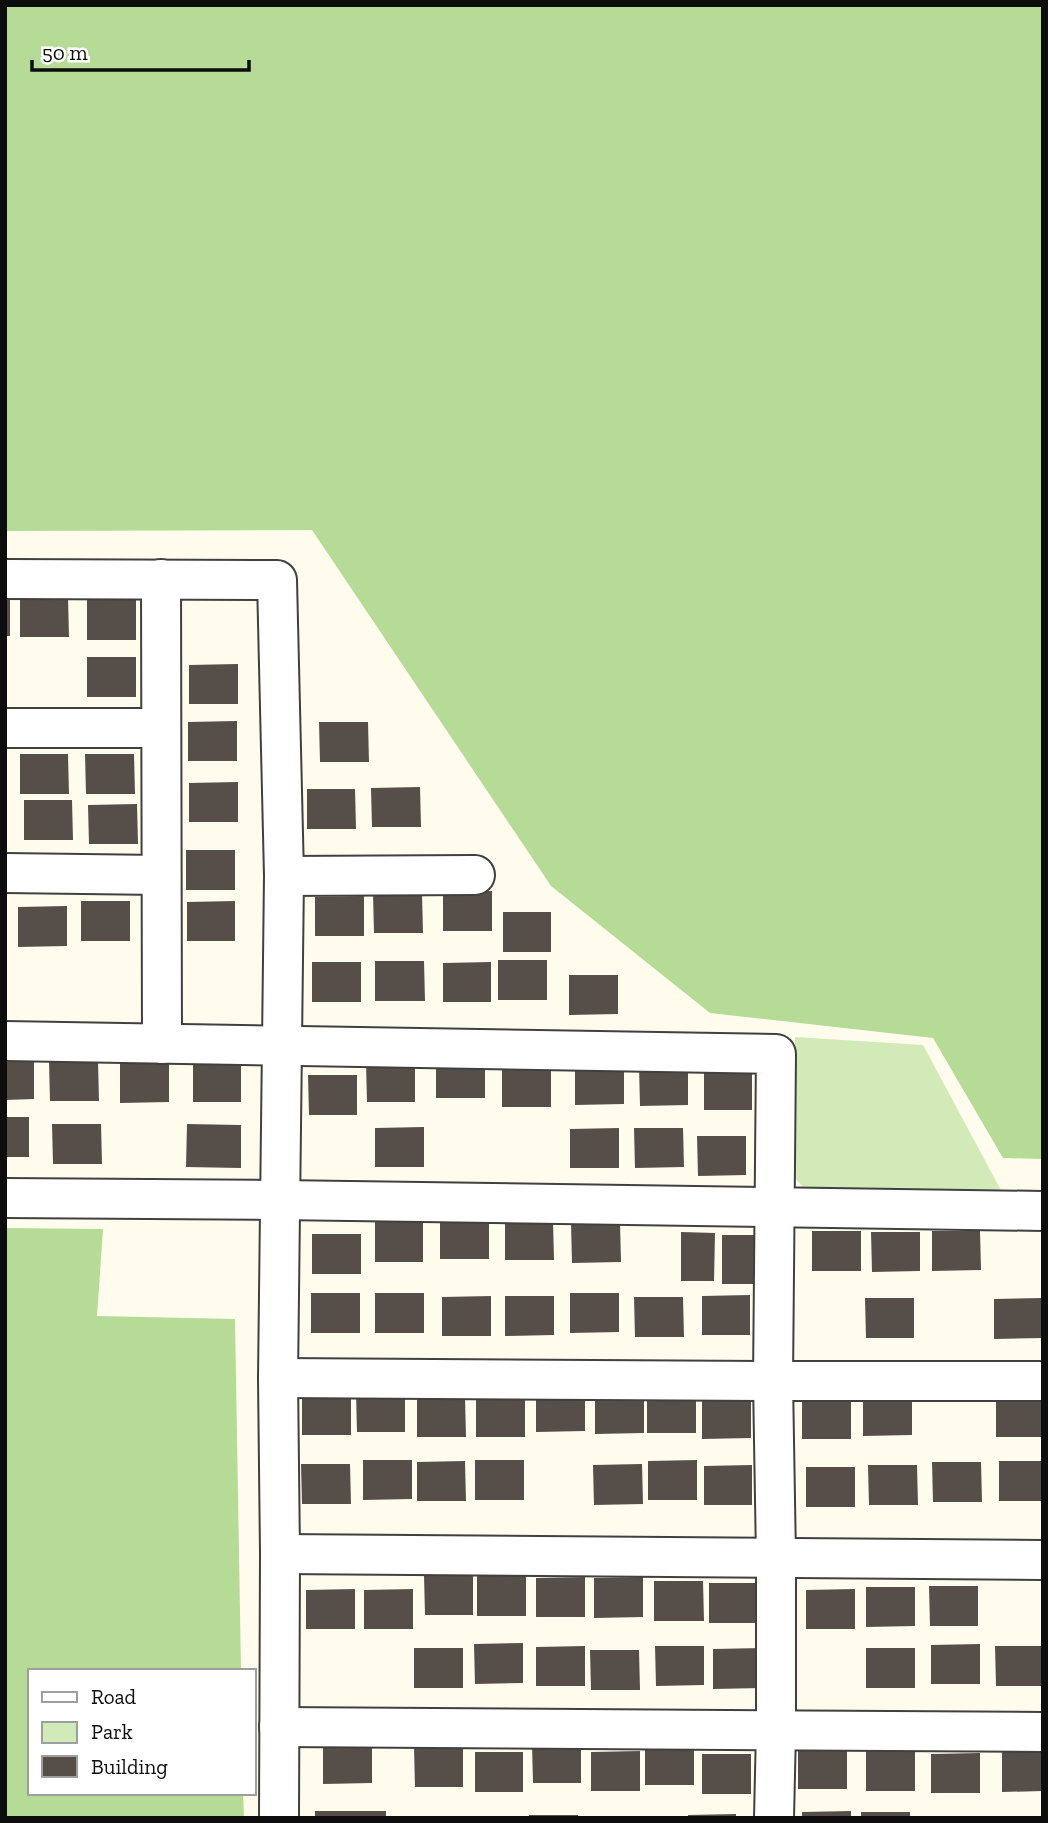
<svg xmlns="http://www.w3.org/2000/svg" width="1048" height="1823" viewBox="0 0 1048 1823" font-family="'Zilla Slab',serif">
<rect width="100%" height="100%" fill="#fffcee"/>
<polygon fill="#d1eab7" points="795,1037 923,1045 1003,1194 809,1194 794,1177"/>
<g fill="#b5db96">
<polygon points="5,5 1043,5 1043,1159 1003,1158 933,1038 710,1013 551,886 312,530 5,531"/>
<polygon points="5,1228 103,1229 97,1316 235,1319 241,1671 30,1671 30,1793 243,1793 244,1818 5,1818"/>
</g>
<g fill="#564e49">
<rect x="5" y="596" width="5" height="40"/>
<polygon points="68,597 69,637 20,637 20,598"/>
<rect x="87" y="600" width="49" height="40"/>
<rect x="87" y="657" width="49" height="40"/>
<polygon points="238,664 238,704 189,704 189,665"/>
<polygon points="237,721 237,761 188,761 188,722"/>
<polygon points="319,722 368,722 369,762 320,762"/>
<polygon points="20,754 68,754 69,794 20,794"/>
<polygon points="85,754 134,754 135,794 86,794"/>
<polygon points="238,782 238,822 189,822 189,783"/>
<polygon points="420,787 421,827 372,827 371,788"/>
<polygon points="307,789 355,789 356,829 307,829"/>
<polygon points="24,800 72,800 73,840 24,840"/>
<polygon points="137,804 138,844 89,844 88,805"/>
<rect x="186" y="850" width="49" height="40"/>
<rect x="443" y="891" width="49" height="40"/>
<polygon points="373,893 422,893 423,933 374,933"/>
<polygon points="364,896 364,936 315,936 315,897"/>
<rect x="81" y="901" width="49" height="40"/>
<polygon points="235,901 235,941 187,941 187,902"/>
<polygon points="67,906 67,946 18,947 18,907"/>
<rect x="503" y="912" width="48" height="40"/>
<rect x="498" y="960" width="49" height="40"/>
<polygon points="375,961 424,961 425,1001 375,1001"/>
<rect x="312" y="962" width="49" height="40"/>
<polygon points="491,962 491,1002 443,1002 443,963"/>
<polygon points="569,975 618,975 618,1014 569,1015"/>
<rect x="436" y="1058" width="49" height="40"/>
<polygon points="5,1060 34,1060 34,1099 5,1100"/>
<polygon points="49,1061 98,1061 99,1101 50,1101"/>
<polygon points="241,1062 241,1102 193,1102 193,1063"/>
<polygon points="366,1062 415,1062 415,1102 367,1102"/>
<polygon points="120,1063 169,1063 169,1102 120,1103"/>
<polygon points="575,1065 624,1065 624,1104 575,1105"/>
<polygon points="639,1066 688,1066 688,1105 640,1106"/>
<rect x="502" y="1067" width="49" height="40"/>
<polygon points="752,1069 752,1110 704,1110 704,1070"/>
<polygon points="308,1075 357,1075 357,1115 309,1115"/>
<rect x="5" y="1117" width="24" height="40"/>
<polygon points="52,1124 101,1124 102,1164 53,1164"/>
<polygon points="187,1124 241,1125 241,1168 186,1167"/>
<polygon points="424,1127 424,1167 375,1167 375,1128"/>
<polygon points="619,1128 619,1168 570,1168 570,1129"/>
<polygon points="634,1128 683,1128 684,1167 635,1168"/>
<polygon points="697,1136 746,1136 746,1175 698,1176"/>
<rect x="440" y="1219" width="49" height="40"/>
<polygon points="553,1220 554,1260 505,1260 505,1221"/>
<rect x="375" y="1222" width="48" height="40"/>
<polygon points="571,1223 620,1223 621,1262 572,1263"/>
<rect x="812" y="1231" width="49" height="40"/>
<polygon points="932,1231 980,1231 981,1270 932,1271"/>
<polygon points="681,1232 715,1233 714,1281 681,1281"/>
<polygon points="871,1232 920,1232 920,1271 872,1272"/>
<rect x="312" y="1234" width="49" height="40"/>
<rect x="722" y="1235" width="34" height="49"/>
<rect x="311" y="1293" width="49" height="40"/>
<rect x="375" y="1293" width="49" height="40"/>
<polygon points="570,1293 619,1293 619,1332 570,1333"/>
<polygon points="750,1295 750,1335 702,1335 702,1296"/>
<polygon points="491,1296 491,1336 442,1336 442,1297"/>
<polygon points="505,1296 554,1296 554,1335 505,1336"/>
<polygon points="634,1297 683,1297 684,1337 635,1337"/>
<polygon points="865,1298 914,1298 914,1338 866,1338"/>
<polygon points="1043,1298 1043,1338 994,1339 994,1299"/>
<polygon points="356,1392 405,1392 405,1432 357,1432"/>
<polygon points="536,1392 585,1392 585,1431 536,1432"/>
<rect x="647" y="1393" width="49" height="40"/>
<polygon points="595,1394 644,1394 644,1433 595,1434"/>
<rect x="302" y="1395" width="49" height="40"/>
<polygon points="863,1396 912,1396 912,1435 863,1436"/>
<polygon points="417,1397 465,1397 466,1437 417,1437"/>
<polygon points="525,1397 525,1437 476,1437 476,1398"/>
<polygon points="1043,1397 1043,1437 996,1437 996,1398"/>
<polygon points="702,1399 751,1399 751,1438 702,1439"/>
<polygon points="851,1399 851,1439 802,1439 802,1400"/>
<polygon points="363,1460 412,1460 412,1499 363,1500"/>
<rect x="475" y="1460" width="49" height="40"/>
<polygon points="697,1460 697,1500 648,1500 648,1461"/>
<polygon points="465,1461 466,1501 417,1501 417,1462"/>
<rect x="999" y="1461" width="44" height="40"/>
<polygon points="932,1462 981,1462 982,1502 933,1502"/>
<polygon points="301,1464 350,1464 351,1504 302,1504"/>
<polygon points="642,1464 643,1504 594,1505 593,1465"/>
<polygon points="752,1465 752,1505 704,1505 704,1466"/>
<polygon points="868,1465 917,1465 918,1505 869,1505"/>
<rect x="806" y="1467" width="49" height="40"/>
<polygon points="424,1575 473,1575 473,1615 425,1615"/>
<rect x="477" y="1576" width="49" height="40"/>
<polygon points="585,1577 585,1617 536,1617 536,1578"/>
<polygon points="643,1577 643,1617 594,1618 594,1578"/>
<polygon points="654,1581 703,1581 704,1621 654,1621"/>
<rect x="709" y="1583" width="49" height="40"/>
<polygon points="929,1586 978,1586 978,1626 930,1626"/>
<polygon points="866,1587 915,1587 915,1626 866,1627"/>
<polygon points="355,1589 355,1629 306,1629 306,1590"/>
<polygon points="413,1589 413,1629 364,1629 364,1590"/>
<polygon points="855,1589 855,1629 806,1629 806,1590"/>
<polygon points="523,1643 523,1683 475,1684 474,1644"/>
<polygon points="980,1644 980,1684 931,1684 931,1645"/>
<polygon points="585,1646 585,1686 536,1686 536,1647"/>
<polygon points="655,1646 704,1646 704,1685 656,1686"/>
<polygon points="995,1646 1043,1646 1043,1686 996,1686"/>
<rect x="414" y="1648" width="49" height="40"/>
<polygon points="762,1648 762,1688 713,1689 713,1649"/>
<rect x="866" y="1648" width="49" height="40"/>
<polygon points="590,1650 639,1650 640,1690 591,1690"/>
<polygon points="581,1743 581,1783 533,1783 532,1744"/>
<polygon points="323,1744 372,1744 372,1783 323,1784"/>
<rect x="645" y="1745" width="49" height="40"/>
<polygon points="414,1747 463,1747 463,1787 415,1787"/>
<polygon points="847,1749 847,1789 798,1789 798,1750"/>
<polygon points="640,1751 640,1791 591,1791 591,1752"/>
<rect x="866" y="1751" width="49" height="40"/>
<rect x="475" y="1752" width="48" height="40"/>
<polygon points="1002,1752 1043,1752 1043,1791 1002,1792"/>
<polygon points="980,1753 980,1793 931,1793 931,1754"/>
<rect x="702" y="1754" width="49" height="40"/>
<rect x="315" y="1811" width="71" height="7"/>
<polygon points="851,1811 851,1818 802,1818 802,1812"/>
<rect x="861" y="1812" width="49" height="6"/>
<polygon points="736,1814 736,1818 688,1818 688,1815"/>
<rect x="529" y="1815" width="49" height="3"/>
</g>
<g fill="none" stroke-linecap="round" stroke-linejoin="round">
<defs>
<g id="minor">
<polyline points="5,579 277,580 284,876 278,1378 280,1554 279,1818"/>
<polyline points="161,579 162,1044"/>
<polyline points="5,728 161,728"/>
<polyline points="5,873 161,875"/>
<polyline points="284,876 475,875"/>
<polyline points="5,1041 776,1054 773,1381 776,1558 776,1730 774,1818"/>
<polyline points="5,1198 279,1200 1043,1211"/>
<polyline points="278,1378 773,1381 1043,1381"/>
<polyline points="280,1554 1043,1560"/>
<polyline points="279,1727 1043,1732"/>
</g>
</defs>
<use href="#minor" stroke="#404040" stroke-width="42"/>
<use href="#minor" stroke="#fff" stroke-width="38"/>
</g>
<rect width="1048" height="1823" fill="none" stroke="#0d0d0d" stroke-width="14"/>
<rect x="28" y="1669" width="228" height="126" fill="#ffffff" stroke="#9e9e9e" stroke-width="2"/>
<rect x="42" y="1692" width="35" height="10" fill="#ffffff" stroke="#9e9e9e" stroke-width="2"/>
<text x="91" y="1704" font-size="21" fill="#0d0d0d">Road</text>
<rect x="42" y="1722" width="35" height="21" fill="#d1eab7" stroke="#9e9e9e" stroke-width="2"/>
<text x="91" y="1739" font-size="21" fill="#0d0d0d">Park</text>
<rect x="42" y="1756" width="35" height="21" fill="#564e49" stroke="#9e9e9e" stroke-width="2"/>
<text x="91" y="1774" font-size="21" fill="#0d0d0d">Building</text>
<path d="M32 60v10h217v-10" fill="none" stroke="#0d0d0d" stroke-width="3.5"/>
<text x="42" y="60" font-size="21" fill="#0d0d0d" stroke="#ffffff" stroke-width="5" paint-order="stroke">50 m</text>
</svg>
